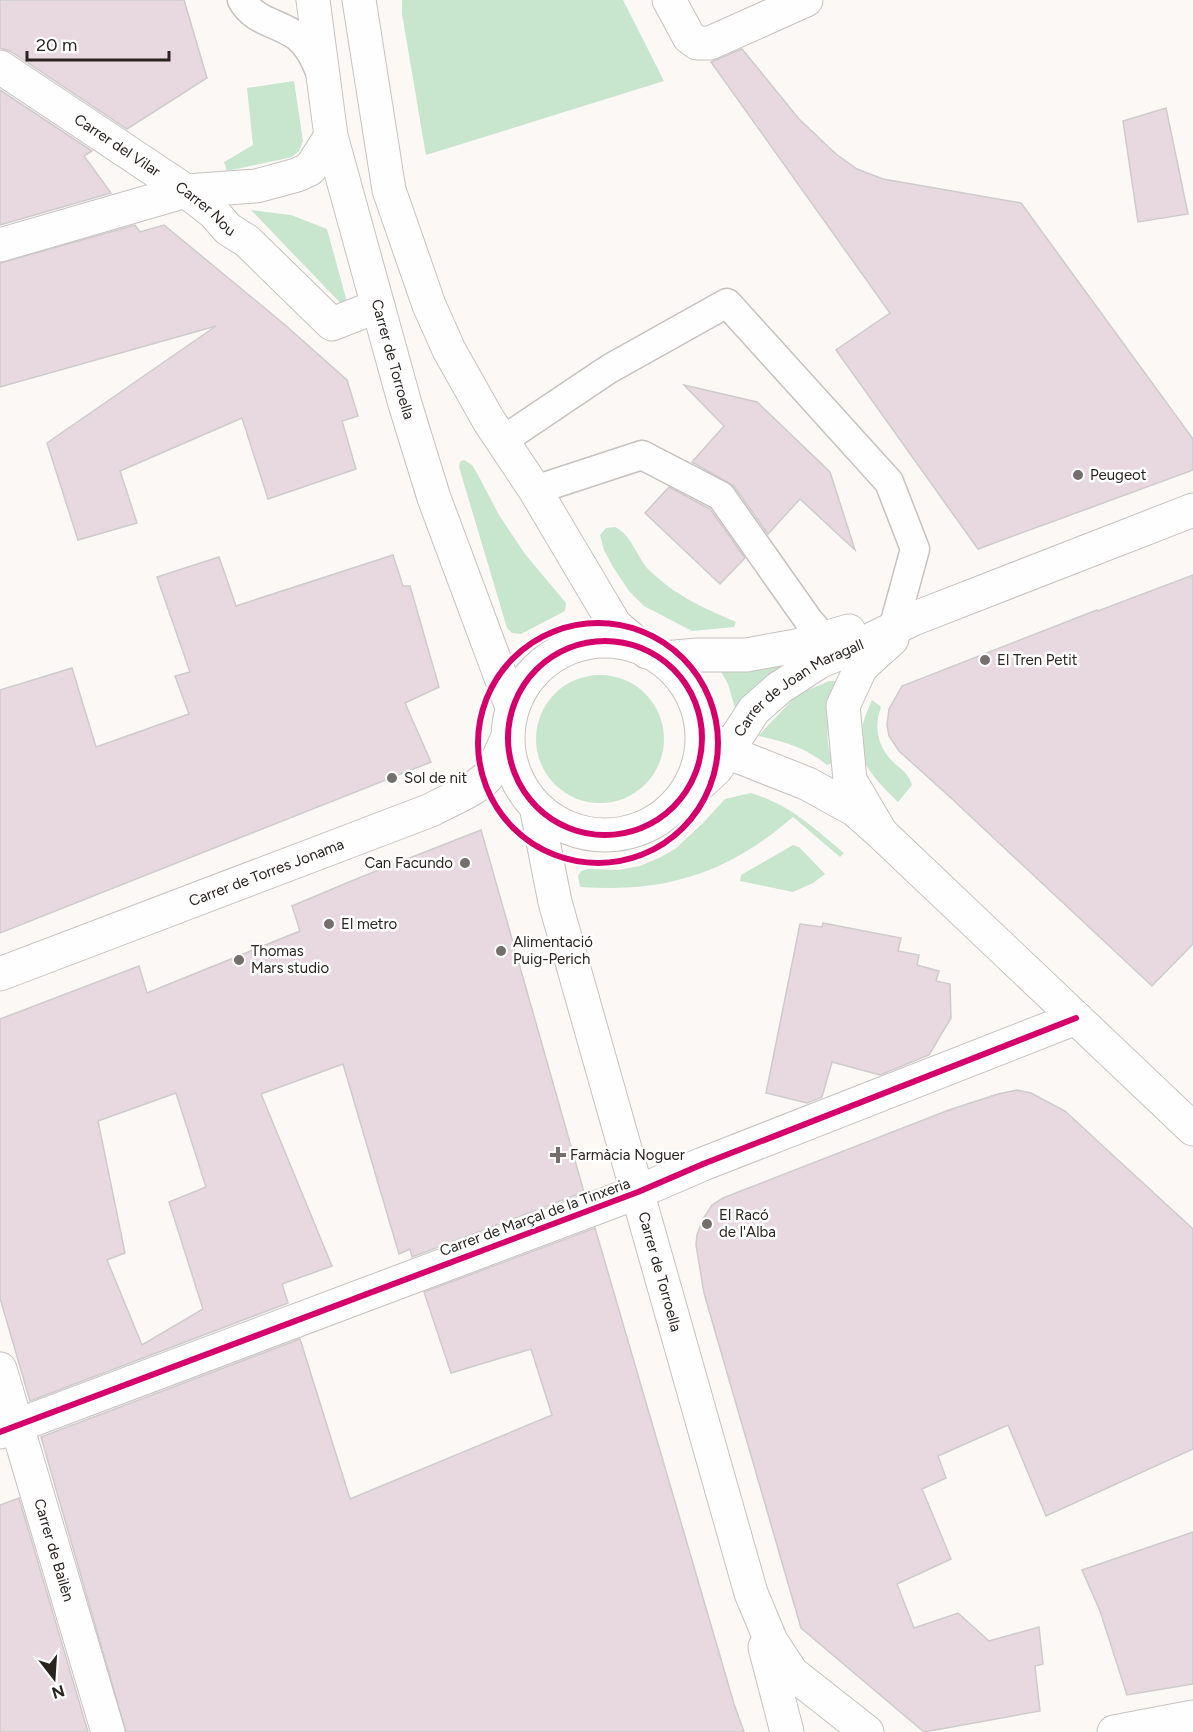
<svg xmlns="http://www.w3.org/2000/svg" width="1193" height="1732" viewBox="0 0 1193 1732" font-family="Figtree,sans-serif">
<rect width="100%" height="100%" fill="#fcf8f6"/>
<g fill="#c8e5cd">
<polygon points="402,0 623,0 664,81 426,155 402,14"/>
<polygon points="294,81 303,141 299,151 292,157 227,171 224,162 253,145 247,88"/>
<polygon points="251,210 291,215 327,229 350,313"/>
<polygon points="464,460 472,465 478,475 499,515 525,554 566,603 565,611 521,634 512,633 507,628 459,467 460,462"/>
<path d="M615 527C632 535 637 558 649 570 677 597 702 607 736 622L734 627 692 631 644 606 629 591 613 567 604 550 600 535 606 528Z"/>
<polygon points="789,663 760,683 735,708 728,684 720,670"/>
<circle cx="600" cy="739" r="64"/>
<path d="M829 681H834L840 686C829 716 822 731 833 763L827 765C806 748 784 741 758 736L797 695Z"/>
<path d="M872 700 881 707C874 726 877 744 891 760 900 769 908 772 912 785L898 802C861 766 849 750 872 700Z"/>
<path d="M751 793C792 806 812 827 844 853L840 857 793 817C727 874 665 893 580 887L578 876 581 871 588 869 618 870 640 866 661 857 675 849 703 823 725 799Z"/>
<polygon points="793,845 799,847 825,874 813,883 793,892 740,881 741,875"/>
</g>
<g fill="#e8d9e1" stroke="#cfcbcc" stroke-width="1.5" fill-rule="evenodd">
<polygon points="0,0 184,0 207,78 127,129 10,51 0,48"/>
<polygon points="742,49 799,119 836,154 857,169 883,179 1021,203 1193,439 1193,470 978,549 836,350 890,313 711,62"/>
<polygon points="0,90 92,151 84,156 111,193 0,225"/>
<polygon points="1166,108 1188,214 1138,222 1123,121"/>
<polygon points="135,225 140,232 164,225 284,324 347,380 358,416 342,421 356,469 268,499 242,418 120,471 137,523 78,540 47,443 216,326 0,387 0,263"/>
<polygon points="684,385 757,402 830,472 855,550 800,499 768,534 734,486 692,462 724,426"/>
<polygon points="669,487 710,509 745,558 720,584 645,513"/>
<polygon points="393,555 403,586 410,586 439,687 405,703 431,762 0,933 0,690 72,668 96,747 189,714 175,676 190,672 157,577 219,557 236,606"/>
<polygon points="1193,575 1193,944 1152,986 951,798 899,751 889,736 887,725 889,709 902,686 1097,610 1098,611"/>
<path d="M481 830 584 1192 412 1257 410 1249 399 1254 343 1064 261 1094 332 1266 282 1284 288 1303 30 1401 0 1298V1019L139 966 147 993 300 931 292 906 361 877ZM176 1093 206 1187 169 1202 203 1309 142 1345 107 1260 125 1253 98 1121Z"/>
<polygon points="823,923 901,938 898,951 919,955 917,965 939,971 936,981 950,984 951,1018 929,1055 880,1075 832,1062 822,1097 807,1103 766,1093 800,924 822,927"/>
<polygon points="1017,1090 1031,1093 1065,1111 1193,1229 1193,1449 1046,1516 1008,1425 938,1456 946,1478 922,1489 951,1559 897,1584 914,1628 958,1613 989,1641 1039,1627 1043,1664 1035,1666 1040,1711 924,1732 801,1628 704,1293 696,1245 697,1235 703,1219 712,1205 723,1198 949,1110 998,1094"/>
<polygon points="595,1228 734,1704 744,1732 126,1732 41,1437 300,1339 350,1499 552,1415 531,1349 451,1373 424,1292"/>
<polygon points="19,1498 88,1732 0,1732 0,1505"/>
<polygon points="1193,1532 1193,1684 1127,1695 1100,1611 1082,1570"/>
</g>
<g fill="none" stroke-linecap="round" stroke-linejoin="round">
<defs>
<g id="service">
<path d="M242 0C254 22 280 23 298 37 310 47 315 60 321 74"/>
<polyline points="502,441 609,369 727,303 889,482 915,549 895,622"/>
<polyline points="535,490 642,455 721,496 809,621 824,638"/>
</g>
<g id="minor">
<polyline points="669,0 689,37 697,43 710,43 806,0"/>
<path id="s1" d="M0 67 186 191 214 213 228 229 247 241 332 324 378 306"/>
<polyline points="0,245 186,191 256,186 297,175 310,169 331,136"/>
<polyline points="664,658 698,655 746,655 796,646 849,631"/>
<path id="s2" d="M678 804 716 769 754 710 779 688 819 662 864 643 913 619 1193 510"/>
<path id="s3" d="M537 811 555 902 751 1593 771 1641 792 1673 867 1732"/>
<polyline points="880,831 850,780 843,706 861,667 892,639"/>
<path id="s4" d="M0 1369 108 1732"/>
<polyline points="0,1432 638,1192 703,1164 1076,1018"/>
<polyline points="765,1647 787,1732"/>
<polyline points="1114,1732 1193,1717"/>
</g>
<g id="tertiary">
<path id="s5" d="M313 0 331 136 405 404 434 498 512 707"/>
<polyline points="359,0 389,190 429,305 449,350 489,421 535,490 615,625 647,652"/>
<circle cx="605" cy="738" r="97"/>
<polyline points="703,733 727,752 808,784 855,810 882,834 1193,1129"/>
<path id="s6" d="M0 974 431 810C449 800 474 791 487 777 496 767 501 751 507 739"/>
</g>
</defs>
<use href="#service" stroke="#c7c2c0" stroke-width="31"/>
<use href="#minor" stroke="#c7c2c0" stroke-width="35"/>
<use href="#tertiary" stroke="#c7c2c0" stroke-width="35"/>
<use href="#service" stroke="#fffefe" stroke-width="28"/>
<use href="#minor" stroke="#fffefe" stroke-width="33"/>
<use href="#tertiary" stroke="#fffefe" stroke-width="33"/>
<defs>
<g id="cycleway">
<circle cx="598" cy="743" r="120"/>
<circle cx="605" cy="738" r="97"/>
<polyline points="0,1432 638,1192 703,1164 1076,1018"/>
</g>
</defs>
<use href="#cycleway" stroke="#fff" stroke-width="10"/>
<use href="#cycleway" stroke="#d6006c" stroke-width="6"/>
</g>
<g fill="#746e6c" stroke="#fff" stroke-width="2">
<circle cx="1078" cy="475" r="6"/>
<circle cx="985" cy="660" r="6"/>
<circle cx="392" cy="778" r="6"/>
<circle cx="465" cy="863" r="6"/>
<circle cx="329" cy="924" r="6"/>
<circle cx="501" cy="951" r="6"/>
<circle cx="239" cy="960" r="6"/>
<path d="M555 1146h6v6h6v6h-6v6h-6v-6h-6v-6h6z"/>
<circle cx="707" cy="1224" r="6"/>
</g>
<g text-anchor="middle" stroke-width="5" stroke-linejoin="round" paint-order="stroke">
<g font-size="15" fill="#2a2421" stroke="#fff">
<text dy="5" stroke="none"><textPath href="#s1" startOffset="141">Carrer del Vilar</textPath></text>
<text dy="5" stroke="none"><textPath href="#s1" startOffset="250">Carrer Nou</textPath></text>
<text dy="5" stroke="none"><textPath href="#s5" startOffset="369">Carrer de Torroella</textPath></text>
<text dy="5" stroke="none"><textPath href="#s2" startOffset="171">Carrer de Joan Maragall</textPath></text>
<text dy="5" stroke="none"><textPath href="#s6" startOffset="285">Carrer de Torres Jonama</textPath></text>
<text transform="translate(535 1217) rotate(-20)" y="5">Carrer de Marçal de la Tinxeria</text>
<text dy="5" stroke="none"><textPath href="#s3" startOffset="477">Carrer de Torroella</textPath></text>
<text dy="5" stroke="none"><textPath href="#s4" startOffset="189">Carrer de Bailèn</textPath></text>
</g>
<g font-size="15" fill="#2a2421" stroke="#fff" text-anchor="start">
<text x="1090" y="480">Peugeot</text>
<text x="997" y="665">El Tren Petit</text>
<text x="404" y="783">Sol de nit</text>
<text x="453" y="868" text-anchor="end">Can Facundo</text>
<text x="341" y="929">El metro</text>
<text x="513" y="947">Alimentació<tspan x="513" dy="17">Puig-Perich</tspan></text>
<text x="251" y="956">Thomas<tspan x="251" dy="17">Mars studio</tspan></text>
<text x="570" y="1160">Farmàcia Noguer</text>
<text x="719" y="1220">El Racó<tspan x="719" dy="17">de l'Alba</tspan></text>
</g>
</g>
<g transform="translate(54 1678) rotate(163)" stroke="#ffffff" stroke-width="4.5" paint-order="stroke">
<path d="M0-4.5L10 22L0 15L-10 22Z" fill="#2a2421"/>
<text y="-9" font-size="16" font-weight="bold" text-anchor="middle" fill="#2a2421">N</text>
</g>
<path d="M27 51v9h142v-9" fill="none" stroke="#2a2421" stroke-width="3"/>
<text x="36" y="51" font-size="18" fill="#2a2421" stroke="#ffffff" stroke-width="4.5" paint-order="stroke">20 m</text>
</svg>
